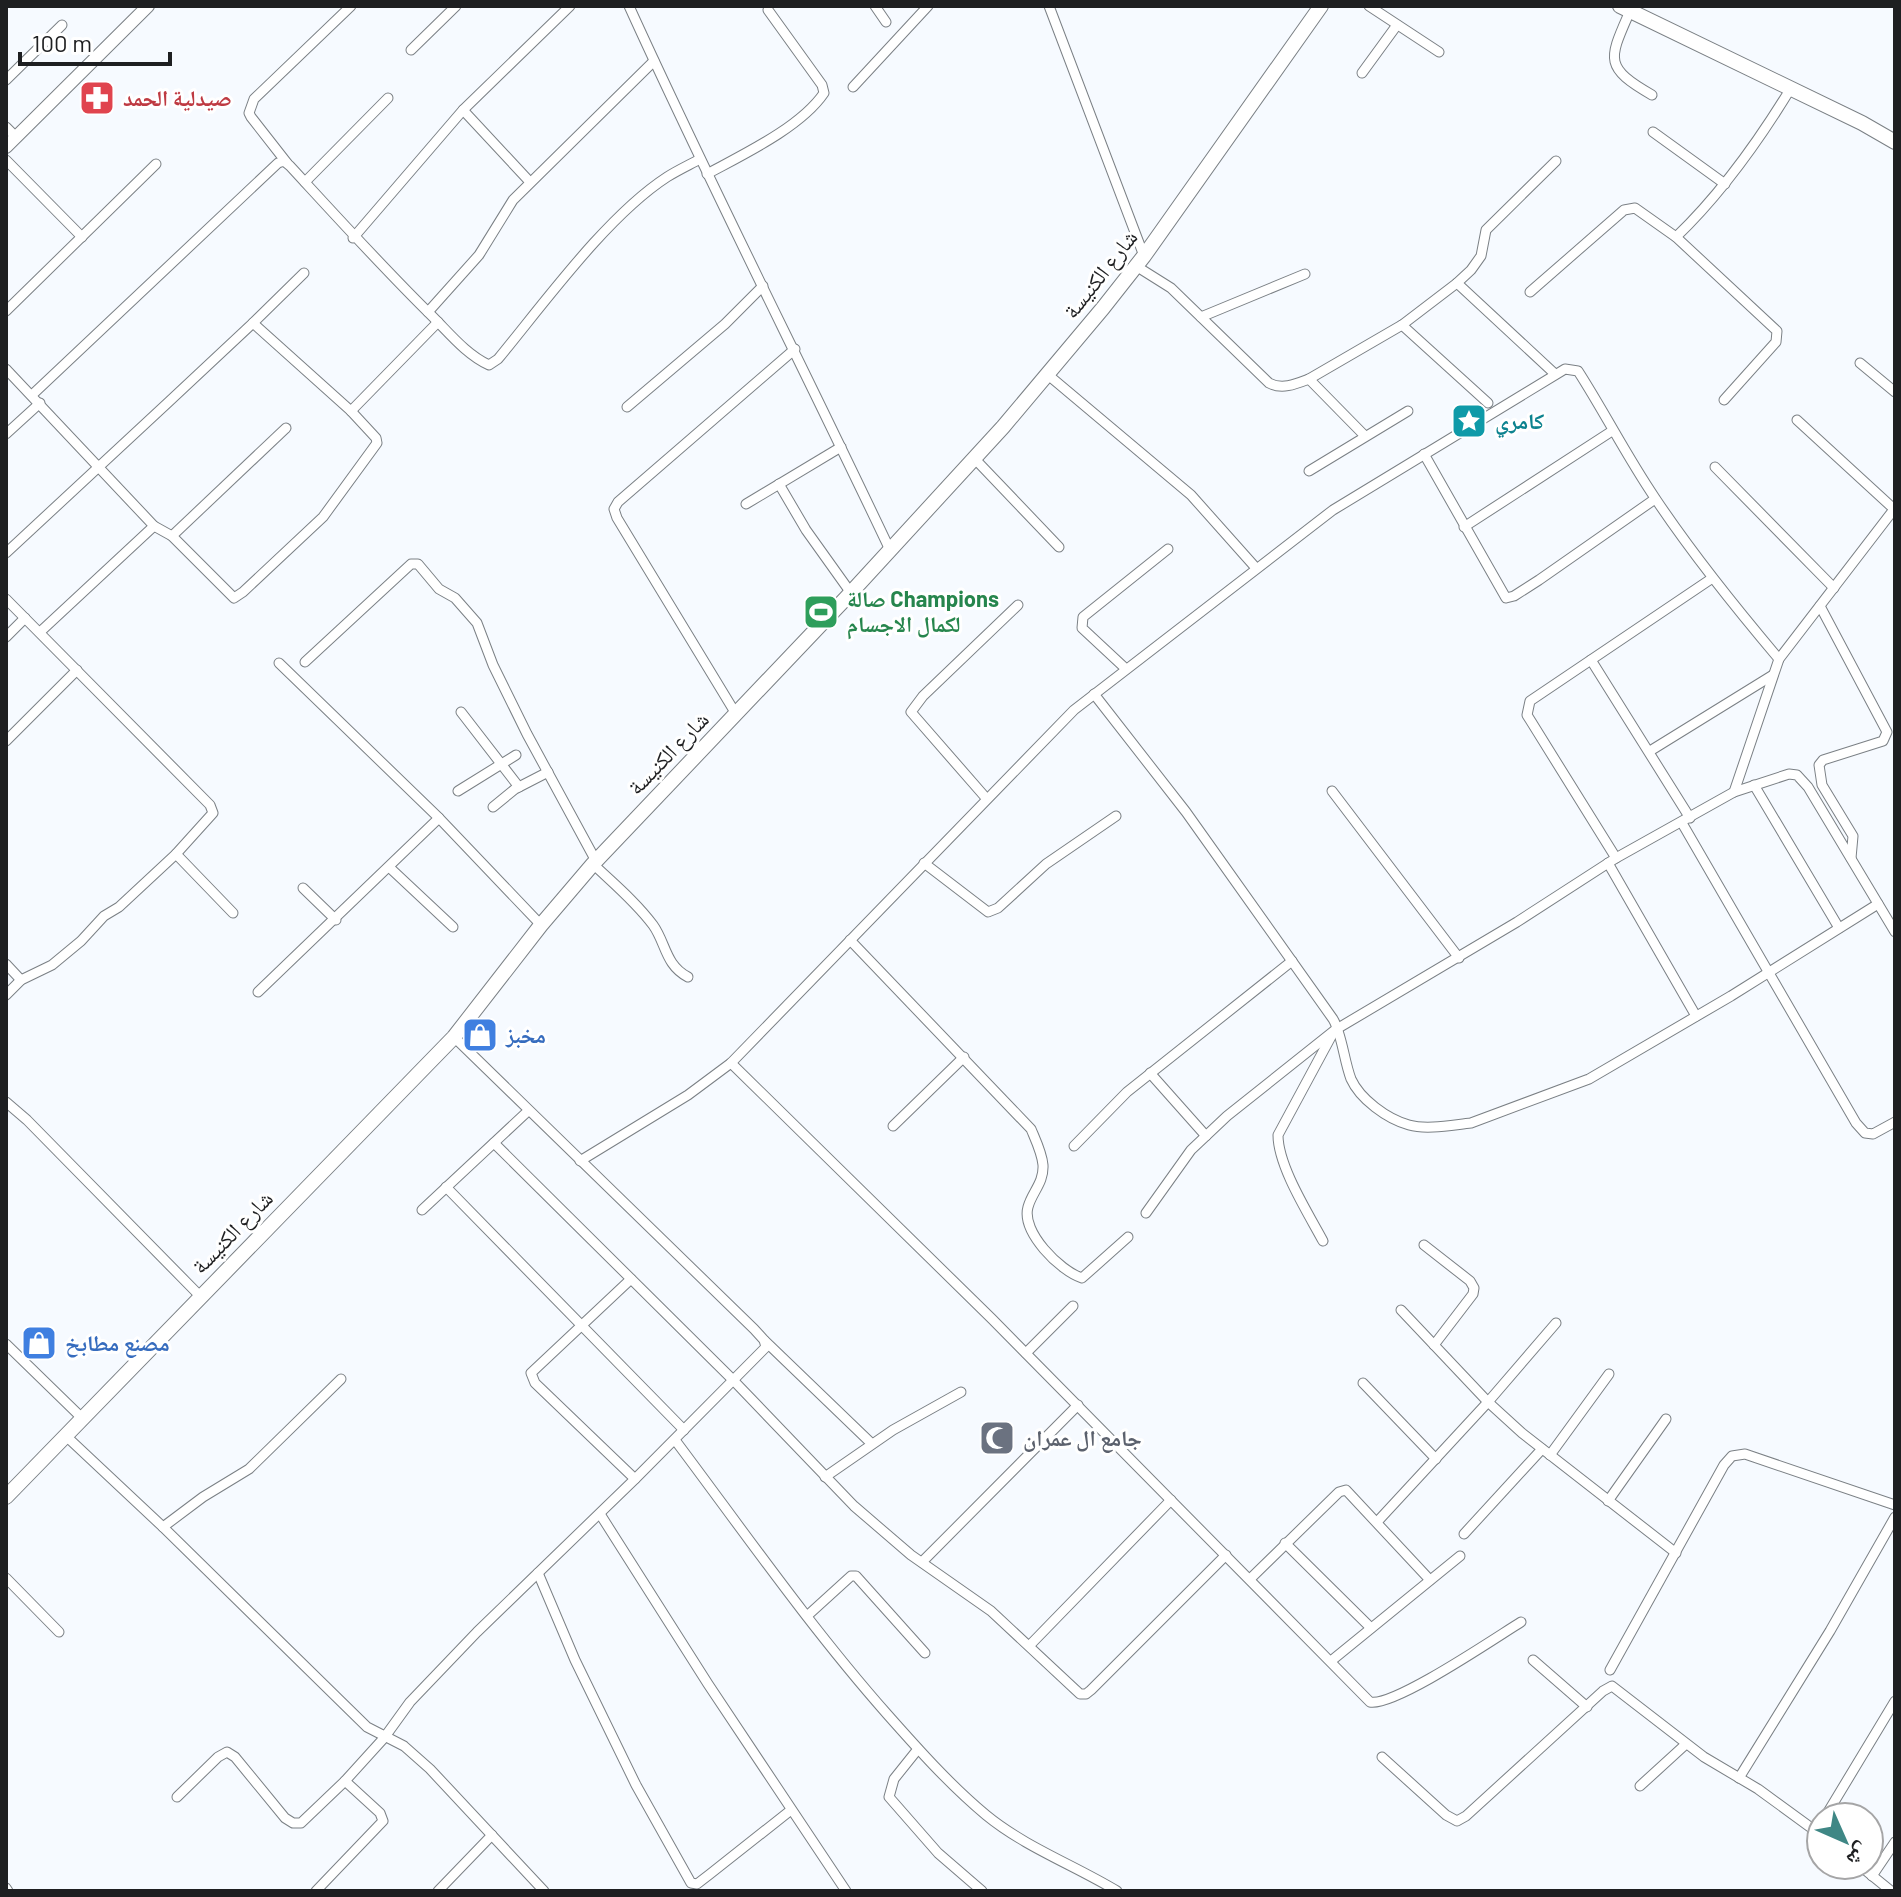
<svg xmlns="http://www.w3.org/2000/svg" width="1901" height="1897" viewBox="0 0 1901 1897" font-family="Barlow,'Noto Naskh Arabic',sans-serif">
<rect width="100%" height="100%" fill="#f6faff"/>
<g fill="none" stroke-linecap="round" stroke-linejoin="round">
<defs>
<g id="minor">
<path d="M629 6C712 189 804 368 890 550"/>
<polyline points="875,6 886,22"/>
<polyline points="1049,6 1144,256"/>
<polyline points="1369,6 1439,52"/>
<path d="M1630 11C1609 59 1603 67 1652 95"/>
<polyline points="411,50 456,6"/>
<polyline points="1362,73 1397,25"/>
<polyline points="6,80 62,25"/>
<polyline points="853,87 928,6"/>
<polyline points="463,110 530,182"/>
<polyline points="6,127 16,137"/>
<polyline points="1653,132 1725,184"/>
<polyline points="6,160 82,237"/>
<polyline points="287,163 251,117 249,113 254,99 351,6"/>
<path d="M707 174C744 154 801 127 824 93L822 85 768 10"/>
<polyline points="305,182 388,98"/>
<path d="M1676 237C1722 193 1758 142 1791 88"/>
<polyline points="353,238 463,110 570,6"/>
<path d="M1136 266 1171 288 1269 383C1282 390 1296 384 1309 379L1402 325 1457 283 1471 270 1481 256 1486 230 1556 161"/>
<polyline points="1457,283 1555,374"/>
<polyline points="1530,292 1624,210 1635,208 1676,237 1777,331 1776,342 1724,400"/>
<polyline points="6,311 156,164"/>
<polyline points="428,312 479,255 513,200 654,61"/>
<polyline points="1201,317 1305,274"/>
<polyline points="253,323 304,273"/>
<polyline points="1402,325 1488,403"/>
<polyline points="1860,363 1895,392"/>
<path d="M6 369 154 526 172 536 234 598 243 592 323 517 377 443 376 438 351 411 253 323C171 400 88 477 6 553"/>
<polyline points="1047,374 1191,495 1256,568"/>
<polyline points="1309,379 1365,436"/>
<path d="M32 395 278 163 284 161 290 166C337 217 383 268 433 317 450 334 467 355 489 365L498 359C545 302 607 216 667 177 678 170 689 165 700 159"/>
<polyline points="627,407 725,324 763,286"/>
<polyline points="351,411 438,322"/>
<polyline points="1797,420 1894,509"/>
<polyline points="6,434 40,403"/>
<polyline points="1424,454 1506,598 1514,596 1539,580 1655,499"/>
<polyline points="974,458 1059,547"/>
<polyline points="1715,467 1834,588"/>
<polyline points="1309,471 1408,411"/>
<polyline points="779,484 806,530 851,593"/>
<polyline points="746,504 841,447"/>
<polyline points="1464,527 1612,431"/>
<polyline points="172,536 286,428"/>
<polyline points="6,599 210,805 213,813 176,854 119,907 104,916 81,941 52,965 21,980 6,995"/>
<polyline points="1820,606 1887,732 1883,741 1823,760 1819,765 1822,785 1853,836 1851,858"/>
<polyline points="40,632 154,526"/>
<polyline points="6,637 25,618"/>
<polyline points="1591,660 1690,818"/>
<polyline points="305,662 411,564 418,564 439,589 455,598 477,623 493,665 527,734 596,861"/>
<polyline points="279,663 439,818 541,925"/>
<polyline points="1126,669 1082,628 1083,617 1168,549"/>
<path d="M1094 694 1186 812 1333 1019C1342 1034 1344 1061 1351 1079 1360 1099 1387 1119 1409 1125 1427 1130 1452 1125 1471 1123L1589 1079 1731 996 1878 904"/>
<polyline points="461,712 519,787"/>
<polyline points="736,714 617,518 614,509 618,502 795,349"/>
<polyline points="6,741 77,670"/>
<polyline points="1650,751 1773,675"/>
<polyline points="1754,785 1839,928"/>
<polyline points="458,791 516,755"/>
<polyline points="1332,791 1459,958"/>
<polyline points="1734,792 1779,659 1895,508"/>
<polyline points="986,798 911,712 923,696 1018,605"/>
<polyline points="493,807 515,789 548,772"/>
<polyline points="1682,823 1856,1123 1865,1133 1873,1134 1895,1122"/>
<polyline points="176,854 233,913"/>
<polyline points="1616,858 1527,715 1530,701 1711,579"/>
<polyline points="924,863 988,912 998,908 1046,864 1116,816"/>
<polyline points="1608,863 1696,1016"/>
<path d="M593 864C613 883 636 902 653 925 666 943 665 965 688 977"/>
<polyline points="389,867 453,927"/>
<polyline points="303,888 336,920"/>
<path d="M850 940 1031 1129C1036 1141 1042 1153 1043 1165 1044 1183 1032 1192 1028 1207 1021 1232 1060 1271 1082 1278L1128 1237"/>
<polyline points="6,964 21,980"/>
<polyline points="258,992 439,818"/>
<path d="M731 1063 992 1319 1370 1702C1394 1707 1495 1638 1521 1622"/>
<polyline points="1150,1073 1206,1136"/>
<polyline points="6,1102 27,1120 200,1296"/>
<polyline points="893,1126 964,1057"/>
<polyline points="494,1143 733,1380 854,1506 911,1555 991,1611 1080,1694 1086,1694 1091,1690 1226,1555"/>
<polyline points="1074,1146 1127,1092 1292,961"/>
<path d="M580 1161 688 1095 731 1063 1074 710 1333 510 1565 369 1578 371C1605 413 1627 457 1655 498 1693 555 1735 607 1779 659"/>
<polyline points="446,1187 684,1430"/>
<polyline points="422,1210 528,1111"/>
<polyline points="1146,1213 1191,1150 1227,1116 1335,1030 1517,922 1616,858 1734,792 1789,774 1797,775 1808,787 1895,932"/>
<path d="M1323 1241C1308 1213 1278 1166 1278 1135L1333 1033"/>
<polyline points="1424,1245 1470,1281 1474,1288 1473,1294 1434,1345"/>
<polyline points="631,1279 531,1373 535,1383 635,1479"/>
<polyline points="1401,1310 1488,1402 1522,1433 1676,1553"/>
<polyline points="765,1341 872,1444"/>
<polyline points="6,1344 82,1418"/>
<polyline points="1026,1353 1073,1306"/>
<polyline points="1363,1383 1436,1459"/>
<polyline points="66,1436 163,1527 367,1727 404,1746 430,1769 544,1891"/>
<path d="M675 1440C744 1532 811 1628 887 1714 918 1749 950 1785 986 1815 1025 1847 1074 1865 1117 1891"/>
<polyline points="1550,1455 1609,1374"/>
<polyline points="825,1477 893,1430 961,1392"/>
<polyline points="1608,1501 1666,1419"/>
<polyline points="600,1514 708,1684 846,1891"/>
<polyline points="1377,1522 1488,1402 1556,1323"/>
<polyline points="163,1527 203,1497 249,1469 341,1379"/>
<polyline points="1464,1534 1542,1449"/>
<polyline points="1285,1543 1371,1628"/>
<polyline points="922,1562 1078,1405"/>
<polyline points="538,1573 575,1660 636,1785 691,1883 697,1884 710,1874 791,1810"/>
<polyline points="6,1578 59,1632"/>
<polyline points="1250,1579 1339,1492 1346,1490 1430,1580"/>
<polyline points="807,1616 851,1576 856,1576 925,1653"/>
<polyline points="1030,1645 1171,1500"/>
<polyline points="1533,1660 1587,1707"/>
<polyline points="1331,1661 1460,1556"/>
<polyline points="1610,1670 1724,1465 1732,1456 1745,1454 1895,1505"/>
<polyline points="918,1749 894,1779 889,1797 938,1853 982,1891"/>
<polyline points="1382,1757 1446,1815 1457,1821 1466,1816 1603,1691 1612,1686 1704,1757 1758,1789 1821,1835"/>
<polyline points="1739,1778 1830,1631 1895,1517"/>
<polyline points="1640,1786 1686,1744"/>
<polyline points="177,1797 218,1757 227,1752 235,1757 285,1818 293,1823 301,1823 345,1781 384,1738 410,1702 477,1632 635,1479 766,1347 764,1340 754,1329 454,1037"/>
<polyline points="1825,1817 1895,1701"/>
<polyline points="1859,1865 1891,1891"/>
<polyline points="1872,1876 1895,1842"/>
<polyline points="6,1888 8,1891"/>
<polyline points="316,1891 383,1821 380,1813 345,1781"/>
<polyline points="438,1891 492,1835"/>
</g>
<polyline id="tertiary" points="6,147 148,6"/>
<g id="secondary">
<polyline points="1620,6 1862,123 1895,142"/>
<polyline points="6,1497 454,1037 541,925 593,864 846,598 1003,427 1103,308 1144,256 1321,6"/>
</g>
</defs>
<use href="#minor" stroke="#7b8085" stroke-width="11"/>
<use href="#tertiary" stroke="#7b8085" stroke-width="14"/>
<use href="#secondary" stroke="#7b8085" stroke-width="16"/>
<use href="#minor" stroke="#fff" stroke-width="9"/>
<use href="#tertiary" stroke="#fff" stroke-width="12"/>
<use href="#secondary" stroke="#fff" stroke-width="14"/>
</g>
<defs>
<symbol id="pharmacy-square" viewBox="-11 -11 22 22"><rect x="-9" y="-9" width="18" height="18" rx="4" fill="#e0444e" stroke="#fff"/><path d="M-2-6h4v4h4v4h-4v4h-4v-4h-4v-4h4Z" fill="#fff"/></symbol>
<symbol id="sight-square" viewBox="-11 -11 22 22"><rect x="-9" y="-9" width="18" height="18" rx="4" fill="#0f9aa8" stroke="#fff"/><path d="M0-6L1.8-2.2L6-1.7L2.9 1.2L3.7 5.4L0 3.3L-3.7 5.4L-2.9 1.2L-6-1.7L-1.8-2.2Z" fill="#fff"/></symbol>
<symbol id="stadium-square" viewBox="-11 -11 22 22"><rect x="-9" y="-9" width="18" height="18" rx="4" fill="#2e9e5b" stroke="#fff"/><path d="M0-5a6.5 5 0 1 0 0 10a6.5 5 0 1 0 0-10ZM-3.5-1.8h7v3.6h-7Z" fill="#fff"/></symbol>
<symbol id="shop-square" viewBox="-11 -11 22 22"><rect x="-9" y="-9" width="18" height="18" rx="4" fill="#3f7fe0" stroke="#fff"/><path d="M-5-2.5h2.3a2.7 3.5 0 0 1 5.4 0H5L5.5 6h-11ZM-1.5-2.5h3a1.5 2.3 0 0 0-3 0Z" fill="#fff"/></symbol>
<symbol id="mosque-square" viewBox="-11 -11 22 22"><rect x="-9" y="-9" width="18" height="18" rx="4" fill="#6b7280" stroke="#fff"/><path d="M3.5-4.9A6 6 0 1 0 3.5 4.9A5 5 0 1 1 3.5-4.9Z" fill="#fff"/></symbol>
</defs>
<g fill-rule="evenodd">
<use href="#pharmacy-square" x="77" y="78" width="40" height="40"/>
<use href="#sight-square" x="1449" y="401" width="40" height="40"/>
<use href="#stadium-square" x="801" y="592" width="40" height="40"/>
<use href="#shop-square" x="460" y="1015" width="40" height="40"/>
<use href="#shop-square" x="19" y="1323" width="40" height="40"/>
<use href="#mosque-square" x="977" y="1418" width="40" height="40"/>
</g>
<g text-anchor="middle" stroke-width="6" stroke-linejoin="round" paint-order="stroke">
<g font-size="22" font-weight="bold" fill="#be3a42" stroke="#fff" text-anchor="start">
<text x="123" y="106">صيدلية الحمد</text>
</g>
<g font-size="22" fill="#1e1f21" stroke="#fff">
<text transform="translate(1100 274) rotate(-52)" y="8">شارع الكنيسة</text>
<text transform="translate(668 753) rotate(-46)" y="8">شارع الكنيسة</text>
<text transform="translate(232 1232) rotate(-46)" y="8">شارع الكنيسة</text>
</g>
<g font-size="22" font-weight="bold" fill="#0d838f" stroke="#fff" text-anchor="start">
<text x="1495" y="429">كامري</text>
</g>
<g font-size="22" font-weight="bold" fill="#27864d" stroke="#fff" text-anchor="start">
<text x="847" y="607">صالة Champions<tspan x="847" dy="25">لكمال الاجسام</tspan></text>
</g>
<g font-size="22" font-weight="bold" fill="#366cbe" stroke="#fff" text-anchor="start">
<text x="506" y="1043">مخبز</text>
<text x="65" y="1351">مصنع مطابخ</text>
</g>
<g font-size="22" font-weight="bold" fill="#5b616d" stroke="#fff" text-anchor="start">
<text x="1023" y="1446">جامع ال عمران</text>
</g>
</g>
<rect width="1901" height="1897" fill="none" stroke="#1e1f21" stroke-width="16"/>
<g transform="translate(1845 1841) rotate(135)"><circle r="38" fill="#ffffff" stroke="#a5a5a6" stroke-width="2"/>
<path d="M0-6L14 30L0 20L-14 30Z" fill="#3f8785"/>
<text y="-12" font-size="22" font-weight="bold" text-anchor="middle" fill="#1e1f21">ش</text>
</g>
<path d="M20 52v12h150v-12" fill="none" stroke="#1e1f21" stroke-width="4"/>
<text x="32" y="52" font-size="24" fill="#1e1f21" stroke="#ffffff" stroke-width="6" paint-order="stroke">100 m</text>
</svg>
